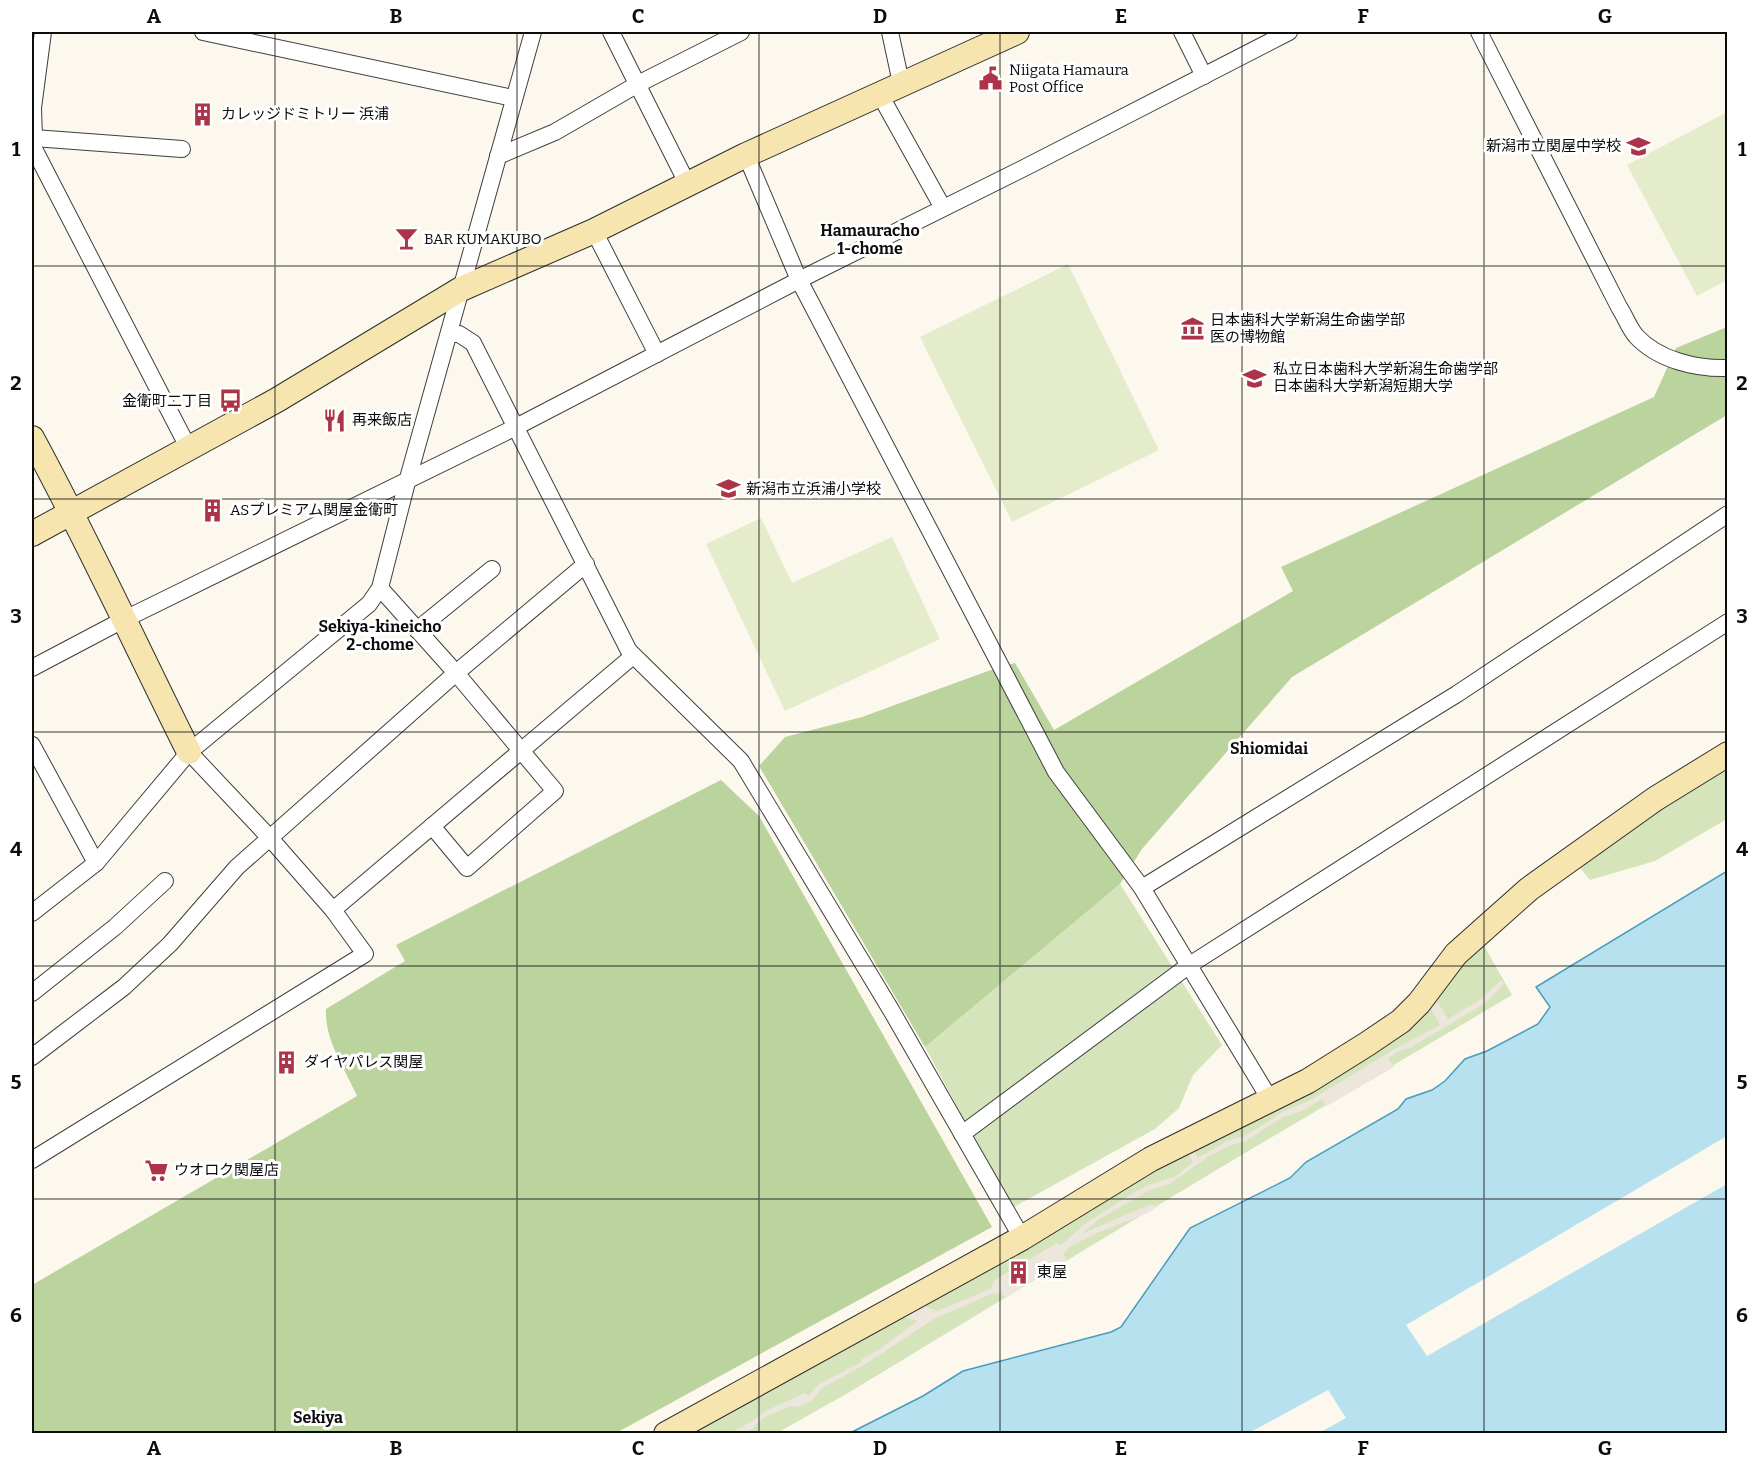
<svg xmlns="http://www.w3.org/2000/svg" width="1759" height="1465" viewBox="0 0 1759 1465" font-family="Bitter,'Noto Sans JP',serif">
<rect width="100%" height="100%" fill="#fdf8ed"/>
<g fill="#d5e4bb">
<polygon points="1727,768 1727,819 1655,861 1590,880 1575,862"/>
<polygon points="1120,884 1222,1045 1193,1075 1179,1108 1155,1129 1012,1208 925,1047"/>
<polygon points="1483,944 1512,995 1218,1169 848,1393 777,1433 689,1434 983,1270 1185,1154 1287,1103"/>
</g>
<g fill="#bbd39c">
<polygon points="1727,327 1727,415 1292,677 1142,849 1120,884 925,1047 759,766 785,737 862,717 988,671 1015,663 1054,730 1293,591 1281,567 1654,397 1676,348"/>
<path d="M721 780 759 816 992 1227 616 1433H32V1285L357 1096C345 1069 324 1039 326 1009L405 961 396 945Z"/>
</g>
<g fill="#e5eccb">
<polygon points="1727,112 1727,280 1697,296 1627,165"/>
<polygon points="1068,264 1159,450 1012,522 920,337"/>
<polygon points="761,518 792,583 892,537 940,639 785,711 706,544"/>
</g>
<polygon fill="#ece6dd" points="1501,980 1504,984 1484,1004 1420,1042 1410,1048 1399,1051 1388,1058 1394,1067 1327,1106 1322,1099 1302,1111 1283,1117 1246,1141 1231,1145 1209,1156 1170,1184 1150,1190 1098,1220 1081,1234 1149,1205 1158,1206 1150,1212 1097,1233 1067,1248 1068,1250 1063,1253 1067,1260 1005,1298 1001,1292 995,1295 994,1293 934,1319 864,1365 822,1388 812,1400 799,1407 791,1406 767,1416 756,1424 754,1428 748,1431 728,1434 752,1421 764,1412 804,1393 809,1395 819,1384 861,1362 862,1359 875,1352 918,1321 899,1316 920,1304 937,1311 992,1288 991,1286 994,1283 993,1281 1057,1243 1058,1245 1064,1243 1082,1226 1131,1194 1148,1185 1176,1176 1193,1162 1188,1152 1193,1149 1198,1158 1229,1140 1245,1136 1284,1111 1309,1101 1393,1050 1440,1025 1431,1009 1438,1002 1448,1019 1481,999"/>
<polygon fill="#b7e1ef" stroke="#469dbe" stroke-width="1.5" points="1727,871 1727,1433 848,1434 923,1396 963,1371 1111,1332 1121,1327 1190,1228 1290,1178 1306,1162 1398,1109 1406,1099 1432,1090 1445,1081 1465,1059 1487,1051 1538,1024 1550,1007 1536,987"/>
<g fill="#fdf8ed">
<polygon points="1727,1136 1727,1184 1427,1356 1406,1325"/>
<polygon points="1328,1390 1346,1418 1319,1433 1249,1433"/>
</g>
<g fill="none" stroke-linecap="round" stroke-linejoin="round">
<defs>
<g id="street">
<polyline points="203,32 513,98"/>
<polyline points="611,32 687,183"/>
<polyline points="890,32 901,83"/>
<polyline points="1182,32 1204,76"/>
<path d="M1479 32 1619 307C1625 316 1629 328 1636 336 1658 360 1696 369 1728 368"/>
<polyline points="879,93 943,208"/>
<polyline points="34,138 182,149"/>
<polyline points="32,140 34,138 33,108 43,32"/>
<polyline points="32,145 189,449"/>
<polyline points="746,155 799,280 1056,772 1142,888 1271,1101"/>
<polyline points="498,156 555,132 638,84 741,32"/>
<polyline points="594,231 657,354"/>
<polyline points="449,334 459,334 473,343 629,651 741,761 891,1010 1022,1238"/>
<polyline points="380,588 456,673 555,791 467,868 432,826"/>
<polyline points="417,630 492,569"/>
<polyline points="32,668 123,620 514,428 799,280 1026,167 1289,32"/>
<polyline points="32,745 96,863"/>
<polyline points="1142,888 1457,694 1728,514"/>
<polyline points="333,910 633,656"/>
<polyline points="32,913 96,863 189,752 369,604 380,588 407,482 533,32"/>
<polyline points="32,993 115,927 165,881"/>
<polyline points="32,1057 124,987 170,944 237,867 456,673 586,564"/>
<polyline points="962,1134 1188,966 1728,622"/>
<polyline points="32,1160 365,954 333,910 269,837 189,752"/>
</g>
<g id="secondary">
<path d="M32 438C88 541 137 648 189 752"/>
<polyline points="32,534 277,400 461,289 594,231 746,155 1017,32"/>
<polyline points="666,1434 1022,1238 1151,1159 1308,1081 1367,1044 1401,1021 1419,1003 1456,954 1529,889 1655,799 1728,754"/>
</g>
</defs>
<use href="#street" stroke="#3f3f3f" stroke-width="18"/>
<use href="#secondary" stroke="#2e2e2e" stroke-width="26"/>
<use href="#street" stroke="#fff" stroke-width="16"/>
<use href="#secondary" stroke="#f6e5af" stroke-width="24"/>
</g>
<path fill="none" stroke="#0c0c0c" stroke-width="1.5" stroke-opacity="0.55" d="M275 32V1434M517 32V1434M759 32V1434M1000 32V1434M1242 32V1434M1484 32V1434M32 266H1728M32 499H1728M32 732H1728M32 966H1728M32 1199H1728"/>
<defs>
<symbol id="civic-bare" viewBox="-9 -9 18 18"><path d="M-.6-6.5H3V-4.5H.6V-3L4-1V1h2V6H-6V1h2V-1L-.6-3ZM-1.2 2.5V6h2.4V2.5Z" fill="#ad3349" stroke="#fff" stroke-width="2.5" paint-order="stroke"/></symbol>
<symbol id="building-bare" viewBox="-9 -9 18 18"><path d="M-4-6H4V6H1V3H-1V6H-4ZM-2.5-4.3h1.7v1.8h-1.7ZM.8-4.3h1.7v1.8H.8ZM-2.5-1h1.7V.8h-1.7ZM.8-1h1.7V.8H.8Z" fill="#ad3349" stroke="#fff" stroke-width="2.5" paint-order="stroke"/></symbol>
<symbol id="school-bare" viewBox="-9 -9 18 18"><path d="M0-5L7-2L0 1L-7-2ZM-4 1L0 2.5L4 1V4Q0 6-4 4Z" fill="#ad3349" stroke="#fff" stroke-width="2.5" paint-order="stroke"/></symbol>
<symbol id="bar-bare" viewBox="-9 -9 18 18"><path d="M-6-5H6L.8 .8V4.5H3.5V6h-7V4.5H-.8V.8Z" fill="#ad3349" stroke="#fff" stroke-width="2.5" paint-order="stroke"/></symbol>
<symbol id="museum-bare" viewBox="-9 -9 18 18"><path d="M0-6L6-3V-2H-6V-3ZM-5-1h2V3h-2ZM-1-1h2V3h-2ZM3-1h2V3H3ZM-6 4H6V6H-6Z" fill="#ad3349" stroke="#fff" stroke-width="2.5" paint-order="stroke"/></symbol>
<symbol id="university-bare" viewBox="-9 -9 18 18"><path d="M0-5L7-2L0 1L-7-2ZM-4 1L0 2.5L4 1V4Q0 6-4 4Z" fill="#ad3349" stroke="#fff" stroke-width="2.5" paint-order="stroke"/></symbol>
<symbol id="bus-bare" viewBox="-9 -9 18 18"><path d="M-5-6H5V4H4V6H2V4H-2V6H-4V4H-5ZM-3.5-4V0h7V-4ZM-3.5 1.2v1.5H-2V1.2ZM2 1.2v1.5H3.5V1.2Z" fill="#ad3349" stroke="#fff" stroke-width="2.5" paint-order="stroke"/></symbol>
<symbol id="restaurant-bare" viewBox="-9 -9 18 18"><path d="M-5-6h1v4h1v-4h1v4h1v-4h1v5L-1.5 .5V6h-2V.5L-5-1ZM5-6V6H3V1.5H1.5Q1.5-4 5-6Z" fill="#ad3349" stroke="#fff" stroke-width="2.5" paint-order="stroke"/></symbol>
<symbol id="supermarket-bare" viewBox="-9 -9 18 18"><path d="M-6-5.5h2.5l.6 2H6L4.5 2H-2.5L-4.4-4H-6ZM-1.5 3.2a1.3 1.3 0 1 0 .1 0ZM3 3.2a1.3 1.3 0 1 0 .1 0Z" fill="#ad3349" stroke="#fff" stroke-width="2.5" paint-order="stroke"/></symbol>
</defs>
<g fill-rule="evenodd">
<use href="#civic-bare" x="974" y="62" width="33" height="33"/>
<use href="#building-bare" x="186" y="98" width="33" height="33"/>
<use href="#school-bare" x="1622" y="130" width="33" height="33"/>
<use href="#bar-bare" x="390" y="222" width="33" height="33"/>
<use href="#museum-bare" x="1176" y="312" width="33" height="33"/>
<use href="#university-bare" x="1238" y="362" width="33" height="33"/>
<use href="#bus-bare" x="214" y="384" width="33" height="33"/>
<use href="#restaurant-bare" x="318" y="404" width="33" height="33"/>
<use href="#school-bare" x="712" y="472" width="33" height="33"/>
<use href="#building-bare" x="196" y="494" width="33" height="33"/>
<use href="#building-bare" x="270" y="1046" width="33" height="33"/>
<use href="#supermarket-bare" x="140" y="1154" width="33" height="33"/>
<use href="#building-bare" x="1002" y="1256" width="33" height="33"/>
</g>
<g text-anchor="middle" stroke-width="6" stroke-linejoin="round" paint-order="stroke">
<g font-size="15" fill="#0c0c0c" stroke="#fff" text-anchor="start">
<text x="1009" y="75">Niigata Hamaura<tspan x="1009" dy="17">Post Office</tspan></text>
<text x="221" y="119">カレッジドミトリー 浜浦</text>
<text x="1621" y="151" text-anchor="end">新潟市立関屋中学校</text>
<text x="424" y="244">BAR KUMAKUBO</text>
<text x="1210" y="325">日本歯科大学新潟生命歯学部<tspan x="1210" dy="17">医の博物館</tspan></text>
<text x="1273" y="374">私立日本歯科大学新潟生命歯学部<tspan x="1273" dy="17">日本歯科大学新潟短期大学</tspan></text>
<text x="212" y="406" text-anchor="end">金衛町二丁目</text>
<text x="352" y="425">再来飯店</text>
<text x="746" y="494">新潟市立浜浦小学校</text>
<text x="230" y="515">ASプレミアム関屋金衛町</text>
<text x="304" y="1067">ダイヤパレス関屋</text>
<text x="174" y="1175">ウオロク関屋店</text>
<text x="1037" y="1277">東屋</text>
</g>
<g font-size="16" font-weight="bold" fill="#0c0c0c" stroke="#fff">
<text x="870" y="236">Hamauracho<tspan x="870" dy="18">1-chome</tspan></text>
<text x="380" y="632">Sekiya-kineicho<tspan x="380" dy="18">2-chome</tspan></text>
<text x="1269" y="754">Shiomidai</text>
<text x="318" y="1423">Sekiya</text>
</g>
</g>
<rect width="1759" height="1465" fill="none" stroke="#ffffff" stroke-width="66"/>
<rect x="33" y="33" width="1693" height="1399" fill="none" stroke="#0c0c0c" stroke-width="2"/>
<g font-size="20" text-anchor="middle" font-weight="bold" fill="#0c0c0c">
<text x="154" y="23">A</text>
<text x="396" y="23">B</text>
<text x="638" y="23">C</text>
<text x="880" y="23">D</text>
<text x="1121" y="23">E</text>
<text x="1363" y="23">F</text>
<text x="1605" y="23">G</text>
<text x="16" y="156">1</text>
<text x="1742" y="156">1</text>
<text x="16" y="390">2</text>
<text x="1742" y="390">2</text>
<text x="16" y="623">3</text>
<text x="1742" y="623">3</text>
<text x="16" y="856">4</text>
<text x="1742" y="856">4</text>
<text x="16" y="1089">5</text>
<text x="1742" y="1089">5</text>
<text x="16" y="1322">6</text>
<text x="1742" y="1322">6</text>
<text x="154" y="1455">A</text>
<text x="396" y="1455">B</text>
<text x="638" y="1455">C</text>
<text x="880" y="1455">D</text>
<text x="1121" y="1455">E</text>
<text x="1363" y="1455">F</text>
<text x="1605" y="1455">G</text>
</g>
</svg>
